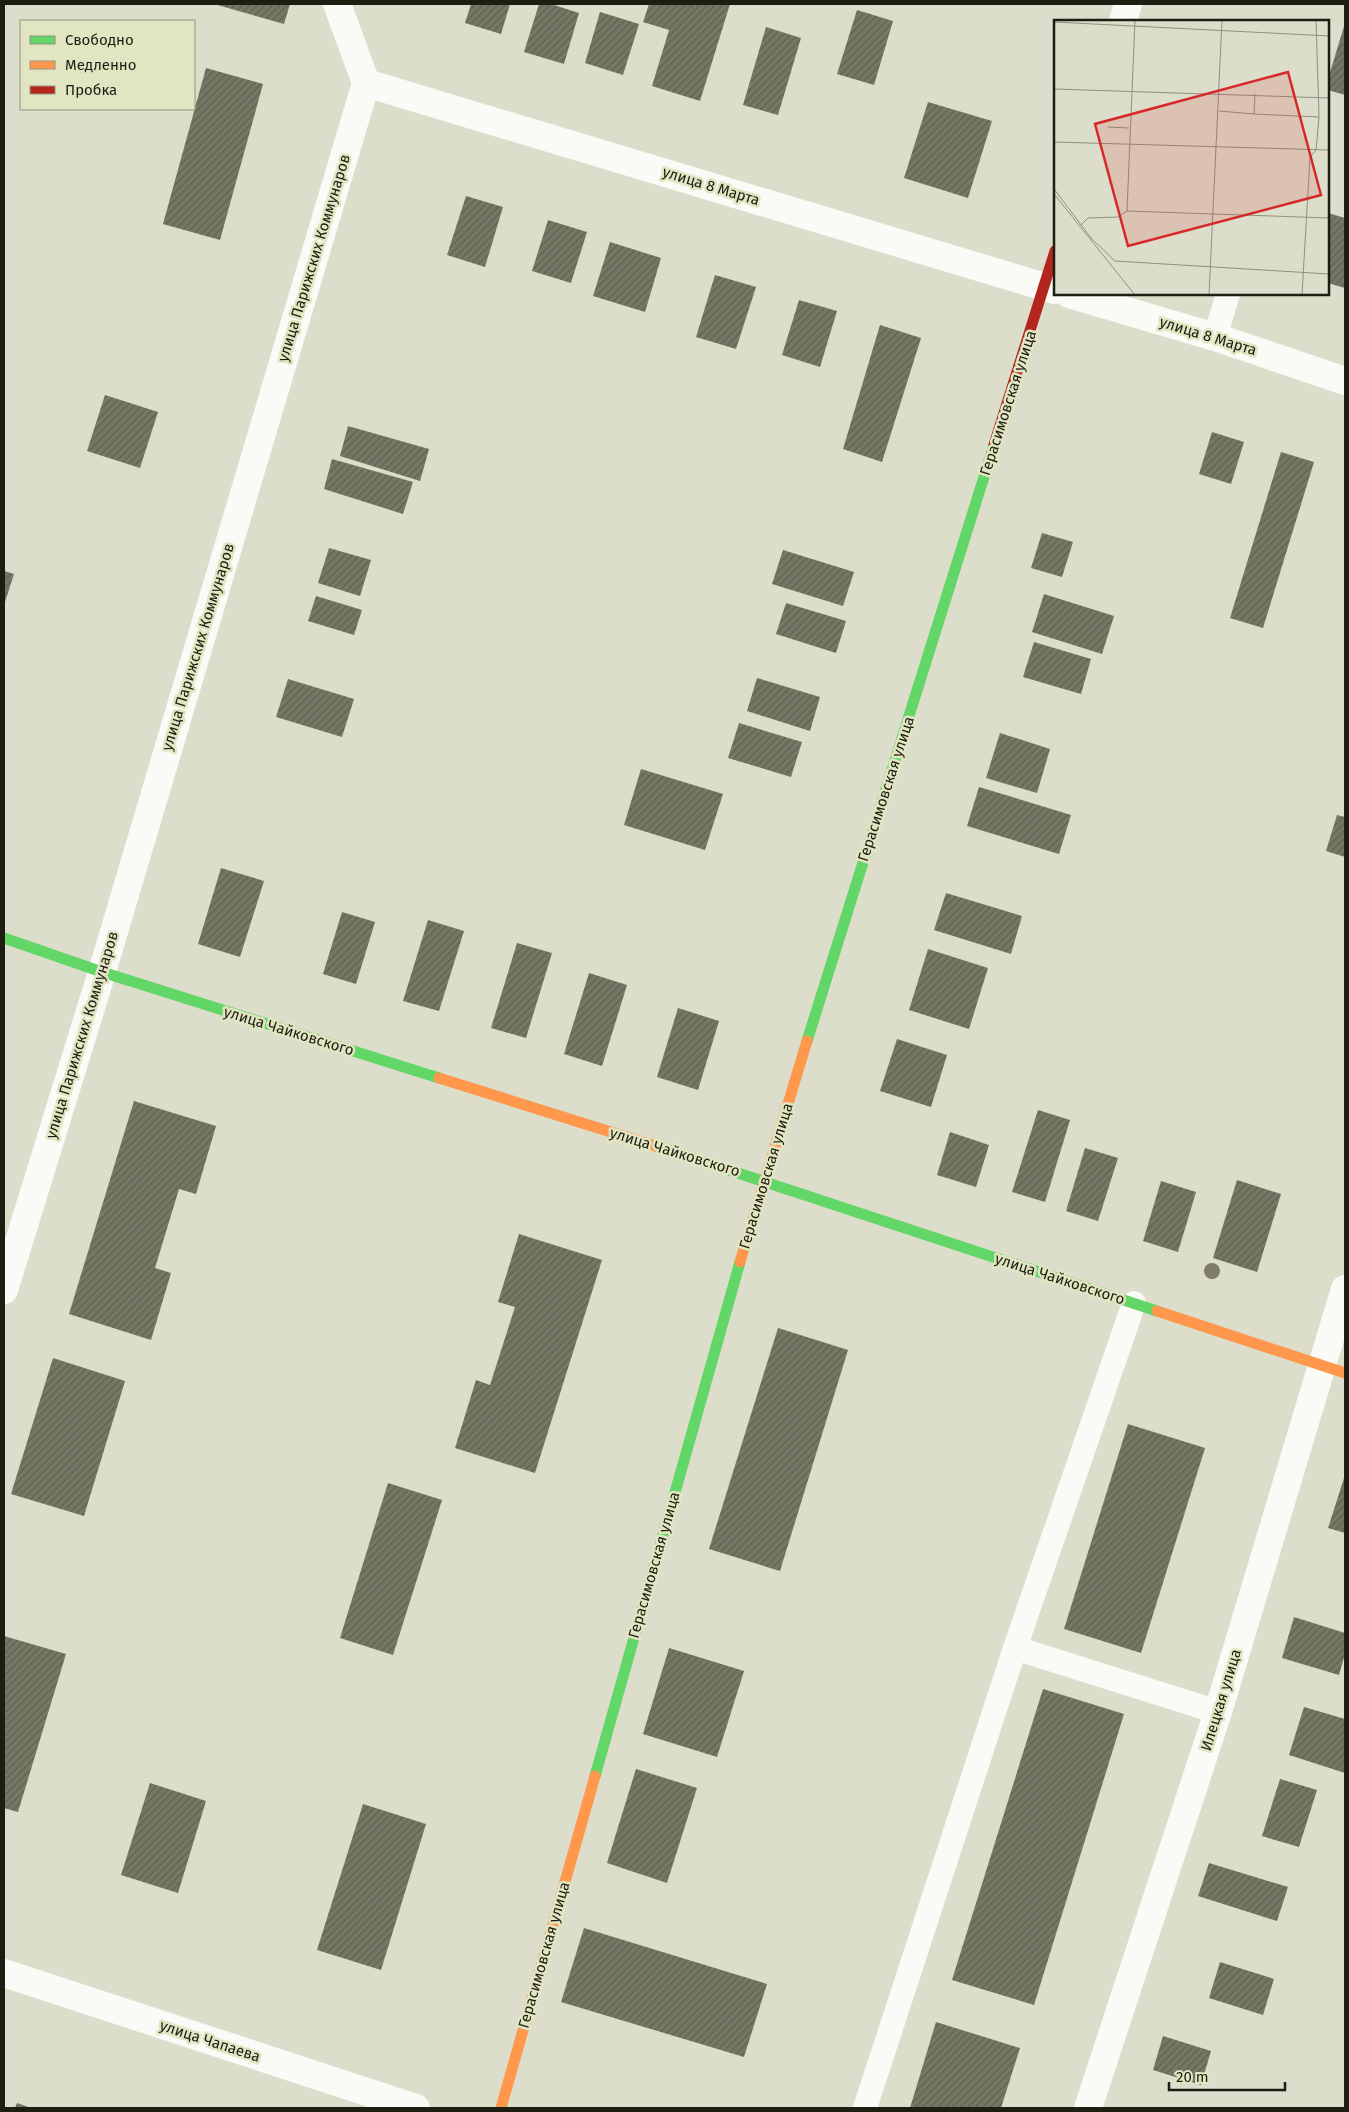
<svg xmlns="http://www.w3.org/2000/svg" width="1349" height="2112" viewBox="0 0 1349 2112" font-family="'Fira Sans',sans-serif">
<defs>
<pattern id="building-hatch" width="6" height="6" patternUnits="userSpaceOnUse" patternTransform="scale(1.25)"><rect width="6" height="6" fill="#767764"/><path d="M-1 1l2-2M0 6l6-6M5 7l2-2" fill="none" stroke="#606151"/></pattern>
</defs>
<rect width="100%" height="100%" fill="#dcddca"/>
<g fill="url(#building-hatch)">
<polygon points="214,4 290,4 284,24"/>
<polygon points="471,4 510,4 501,34 465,23"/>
<polygon points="539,4 551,4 579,13 564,64 524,52"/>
<polygon points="649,4 730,4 700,101 652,86 669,30 643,22"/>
<polygon points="857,10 893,21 874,85 837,74"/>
<polygon points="600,12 639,24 623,75 585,63"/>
<polygon points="1345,23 1345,95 1328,90 1328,79"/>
<polygon points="766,27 801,38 778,115 743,105"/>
<polygon points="206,68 263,84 220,240 163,224"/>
<polygon points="928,102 992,121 968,198 904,178"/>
<polygon points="466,196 503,207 485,267 447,255"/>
<polygon points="1328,213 1345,218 1345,288 1328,283"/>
<polygon points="548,220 587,232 571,283 532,271"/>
<polygon points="610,242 661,258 645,312 593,296"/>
<polygon points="715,275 756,287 736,349 696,337"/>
<polygon points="799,300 837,311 820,367 782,355"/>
<polygon points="880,325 921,338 882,462 843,449"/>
<polygon points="105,395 158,412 140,468 87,451"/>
<polygon points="348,426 429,449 420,481 340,456"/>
<polygon points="1212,432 1244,442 1231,484 1199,474"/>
<polygon points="1281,452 1314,462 1263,628 1230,618"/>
<polygon points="332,459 413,482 403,514 324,489"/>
<polygon points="1042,533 1073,542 1062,577 1031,568"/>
<polygon points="329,548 371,560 360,596 318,583"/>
<polygon points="783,550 854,572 843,606 772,584"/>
<polygon points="4,571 14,574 4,605"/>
<polygon points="1044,594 1114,616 1102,654 1032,632"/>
<polygon points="316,596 362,610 354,635 308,621"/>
<polygon points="786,603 846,621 836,653 776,634"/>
<polygon points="1034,642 1091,659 1081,694 1023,677"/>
<polygon points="757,678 820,697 810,731 747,711"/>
<polygon points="288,679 354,699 342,737 276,717"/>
<polygon points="739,723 802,742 791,777 728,758"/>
<polygon points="1000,733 1050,749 1037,793 986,778"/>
<polygon points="641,769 723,794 705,850 624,825"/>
<polygon points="979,787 1071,815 1059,854 967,826"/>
<polygon points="1337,815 1345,817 1345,857 1326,851"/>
<polygon points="221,868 264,881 240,957 198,944"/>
<polygon points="946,893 1022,916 1011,954 934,930"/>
<polygon points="342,912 375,922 356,984 323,974"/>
<polygon points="428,920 464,931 439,1011 403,1001"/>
<polygon points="517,943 552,953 526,1038 491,1028"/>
<polygon points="928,949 988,968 969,1029 909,1010"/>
<polygon points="589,973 627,985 602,1066 564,1054"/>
<polygon points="678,1008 719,1021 698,1090 657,1077"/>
<polygon points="897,1039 947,1055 931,1107 880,1091"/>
<polygon points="134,1101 216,1126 196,1194 179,1189 155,1268 171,1273 151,1340 69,1314"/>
<polygon points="1038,1110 1070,1120 1045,1202 1012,1192"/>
<polygon points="950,1132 989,1145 976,1187 937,1175"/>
<polygon points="1085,1148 1118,1158 1098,1221 1066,1211"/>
<polygon points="1237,1180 1281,1194 1257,1272 1213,1258"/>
<polygon points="1161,1181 1196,1192 1178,1252 1143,1241"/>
<polygon points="519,1234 602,1260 535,1473 455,1448 476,1380 490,1385 515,1307 498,1302"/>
<polygon points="778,1328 848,1350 780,1571 709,1549"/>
<polygon points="53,1358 125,1381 84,1516 11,1494"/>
<polygon points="1128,1424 1205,1448 1141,1653 1064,1629"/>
<polygon points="1345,1475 1345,1533 1328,1528"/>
<polygon points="388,1483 442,1500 393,1655 340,1638"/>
<polygon points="1294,1617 1345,1633 1345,1654 1339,1675 1282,1658"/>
<polygon points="4,1636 66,1654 18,1812 4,1808"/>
<polygon points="669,1648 744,1671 717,1757 643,1734"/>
<polygon points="1043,1689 1124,1714 1034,2005 952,1980"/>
<polygon points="1304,1707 1345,1719 1345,1773 1289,1755"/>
<polygon points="636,1769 697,1788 667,1883 607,1863"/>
<polygon points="1280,1779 1317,1790 1299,1847 1262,1836"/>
<polygon points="150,1783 206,1801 178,1893 121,1875"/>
<polygon points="363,1804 426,1824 381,1970 317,1950"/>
<polygon points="1209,1863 1288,1887 1277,1921 1198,1896"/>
<polygon points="584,1928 767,1984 744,2057 561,2002"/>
<polygon points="1220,1962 1274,1979 1263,2015 1209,1998"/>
<polygon points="936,2022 1020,2048 1001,2108 910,2108"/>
<polygon points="1163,2036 1211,2051 1201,2085 1153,2070"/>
<polygon points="17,2103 31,2108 15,2108"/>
</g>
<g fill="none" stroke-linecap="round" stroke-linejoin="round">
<g stroke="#fafaf7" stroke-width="24">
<polyline points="1215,337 1228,294"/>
<polyline points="1015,1648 1134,1303"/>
<polyline points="865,2108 1015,1648 1218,1712"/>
</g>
<g stroke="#fafaf7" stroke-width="28">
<polyline points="1123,21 1128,4"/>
<polyline points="366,83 1055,290"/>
<polyline points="1069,294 1215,337 1345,381"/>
<polyline points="4,1290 102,972 366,83 337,4"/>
<polyline points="4,1973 416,2108"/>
<polyline points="1088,2108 1218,1712 1345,1289"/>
</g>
<g stroke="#63d668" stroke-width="11">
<polyline points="4,938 102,972 439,1078"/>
<polyline points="807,1041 994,445"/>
<polyline points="665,1149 1157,1311"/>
<polyline points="595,1776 740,1262"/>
</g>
<g stroke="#ff974d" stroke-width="11">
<polyline points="439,1078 665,1149"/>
<polyline points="740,1262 807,1041"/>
<polyline points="1157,1311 1345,1373"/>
<polyline points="501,2108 595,1776"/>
</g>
<polyline stroke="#b3261e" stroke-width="11" points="994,445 1055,251"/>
</g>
<circle fill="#7d7e65" cx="1212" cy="1271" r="8"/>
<g text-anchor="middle" stroke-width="5" stroke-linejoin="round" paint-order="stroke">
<g font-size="15" fill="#1d1d11" stroke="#e2e5c2">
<text transform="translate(711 186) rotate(17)" y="5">улица 8 Марта</text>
<text transform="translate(314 258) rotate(-73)" y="5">улица Парижских Коммунаров</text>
<text transform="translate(1208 336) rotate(17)" y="5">улица 8 Марта</text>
<text transform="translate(1008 403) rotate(-72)" y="5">Герасимовская улица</text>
<text transform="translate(198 647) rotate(-73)" y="5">улица Парижских Коммунаров</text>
<text transform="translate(886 789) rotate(-72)" y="5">Герасимовская улица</text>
<text transform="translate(289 1031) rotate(17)" y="5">улица Чайковского</text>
<text transform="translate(82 1035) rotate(-73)" y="5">улица Парижских Коммунаров</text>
<text transform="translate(675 1152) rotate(17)" y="5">улица Чайковского</text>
<text transform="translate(766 1176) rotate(-73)" y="5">Герасимовская улица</text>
<text transform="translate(1060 1279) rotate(18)" y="5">улица Чайковского</text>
<text transform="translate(654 1565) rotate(-74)" y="5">Герасимовская улица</text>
<text transform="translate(1221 1700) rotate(-73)" y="5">Илецкая улица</text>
<text transform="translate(544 1955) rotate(-74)" y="5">Герасимовская улица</text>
<text transform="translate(210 2041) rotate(18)" y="5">улица Чапаева</text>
</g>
</g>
<g transform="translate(1054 20)">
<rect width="275" height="275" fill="#dcddca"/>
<path fill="none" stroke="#909080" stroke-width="1" d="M0 2 275 16M0 69 275 78M201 74 200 94 265 97M165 91 200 94M54 107 75 108M0 122 275 130M0 169 37 218 61 241 275 254M0 174 81 275M73 191 81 0M27 205 34 198 64 197 73 191 275 198M155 275 168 0M248 275 256 137 262 130 265 97 262 0"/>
<path fill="#d62828" fill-opacity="0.15" stroke="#d62828" stroke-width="2.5" d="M234 52 267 175 74 226 41 104Z"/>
<rect width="275" height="275" fill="none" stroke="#1d1d11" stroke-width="2.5"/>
</g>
<rect width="1349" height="2112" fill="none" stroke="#1d1d11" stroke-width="10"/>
<rect x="20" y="20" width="175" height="90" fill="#e2e5c2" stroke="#93957b"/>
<rect x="30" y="36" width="25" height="8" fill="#63d668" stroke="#93957b"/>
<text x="65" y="45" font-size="15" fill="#1d1d11">Свободно</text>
<rect x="30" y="61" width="25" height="8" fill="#ff974d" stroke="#93957b"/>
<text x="65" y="70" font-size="15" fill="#1d1d11">Медленно</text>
<rect x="30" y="86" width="25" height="8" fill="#b3261e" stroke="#93957b"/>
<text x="65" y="95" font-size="15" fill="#1d1d11">Пробка</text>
<path d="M1169 2082v8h116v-8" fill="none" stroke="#1d1d11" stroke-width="2.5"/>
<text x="1176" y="2082" font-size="15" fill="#1d1d11" stroke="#e2e5c2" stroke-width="4" paint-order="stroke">20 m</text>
</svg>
